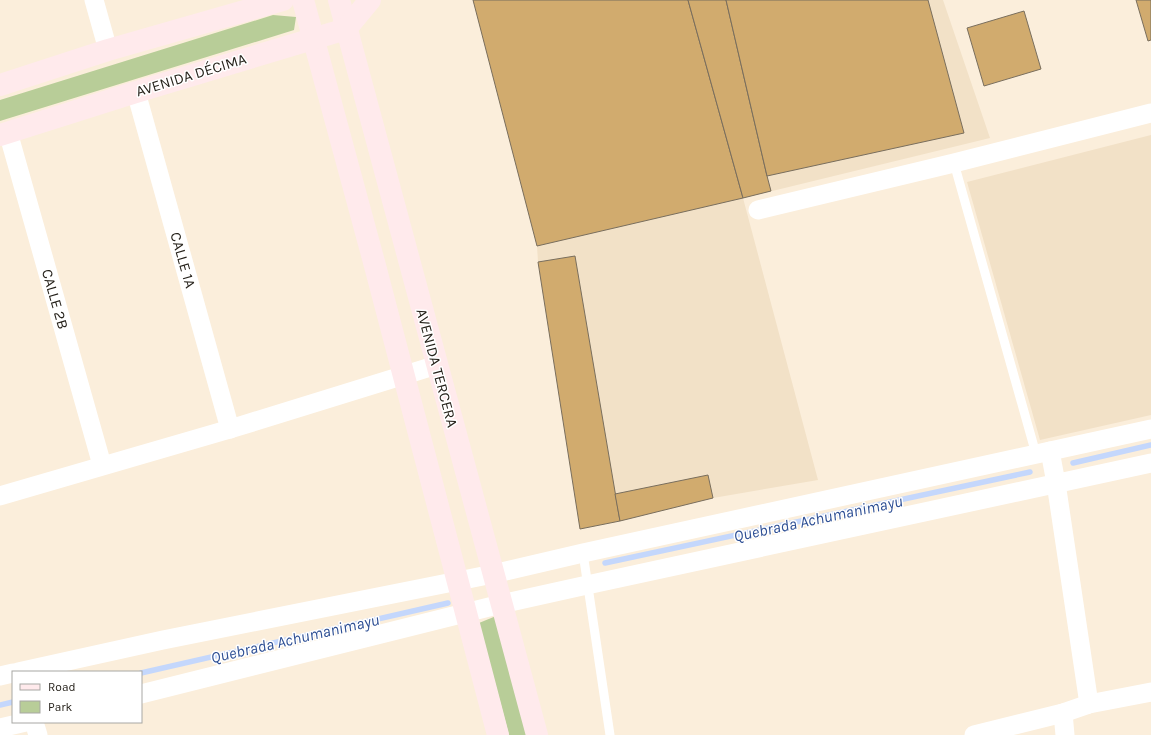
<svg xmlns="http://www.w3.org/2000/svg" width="1151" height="735" viewBox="0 0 1151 735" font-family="Karla,sans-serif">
<rect width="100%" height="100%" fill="#fbeedb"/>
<g fill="#f2e1c7">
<polygon points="473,0 943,0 990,138 743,198 818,480 713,498 620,521 538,262 537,246"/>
<polygon points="1151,135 1151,415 1040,440 967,182"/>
</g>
<g fill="#b8cd98">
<polygon points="273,15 296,17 294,30 0,121 0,100"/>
<polygon points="501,614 532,735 509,735 479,623"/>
</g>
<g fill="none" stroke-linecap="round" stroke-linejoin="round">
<g stroke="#c4d7fc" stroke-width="5.5">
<polyline points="1073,463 1151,445"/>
<polyline points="605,563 1030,472"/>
<polyline points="141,673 448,603"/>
<polyline points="0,705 13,702"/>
</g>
</g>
<g fill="#d1ab6e" stroke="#796e5d">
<polygon points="473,0 688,0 743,198 537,246"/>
<polygon points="688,0 726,0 767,176 771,191 743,198"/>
<polygon points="726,0 928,0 964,133 767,176"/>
<polygon points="1136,0 1151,0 1151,40 1148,41"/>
<polygon points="1024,11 1041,69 984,86 967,28"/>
<polygon points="575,256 620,521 580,529 538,262"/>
<polygon points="708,475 713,498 620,521 615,494"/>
</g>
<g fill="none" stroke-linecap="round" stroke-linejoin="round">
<g stroke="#fff" stroke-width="9">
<polyline points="954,163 1036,454"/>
<polyline points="583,553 610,735"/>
</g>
<g stroke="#fff" stroke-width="19">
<polyline points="94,0 108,50"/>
<polyline points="136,92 230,429"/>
<polyline points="8,132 102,465"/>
<polyline points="758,210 954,163 1151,113"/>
<polyline points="1050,451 1056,483 1089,704"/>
<polyline points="0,496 230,429 437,365"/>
<polyline points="18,672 163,640 493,574 583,553 1151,429"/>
<polyline points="0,676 13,673"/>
<polyline points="141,694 501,604 587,585 1151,463"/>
<polyline points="1063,713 1065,735"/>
<polyline points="34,722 38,735"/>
<polyline points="0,728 26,722"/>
<polyline points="974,735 1063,713 1089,704 1151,692"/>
</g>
<g stroke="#ffeaec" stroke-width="22">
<polyline points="303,0 374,262 498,735"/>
<polyline points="339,0 537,735"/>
<polyline points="0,85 108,50 283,0"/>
<polyline points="0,135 136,92 346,29 370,0"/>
</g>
</g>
<g text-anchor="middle" stroke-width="3" stroke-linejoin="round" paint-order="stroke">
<g font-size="15" fill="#26221b" stroke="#fff">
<text transform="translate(191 75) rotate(-17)" y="5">AVENIDA DÉCIMA</text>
<text transform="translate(183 260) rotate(74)" y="5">CALLE 1A</text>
<text transform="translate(55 299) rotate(74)" y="5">CALLE 2B</text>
<text transform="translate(437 368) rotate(75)" y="5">AVENIDA TERCERA</text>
</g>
<g font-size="16" font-style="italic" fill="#2e4f94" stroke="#fff">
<text transform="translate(818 518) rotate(-12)" y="6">Quebrada Achumanimayu</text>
<text transform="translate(295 638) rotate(-13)" y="6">Quebrada Achumanimayu</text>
</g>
</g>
<rect x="12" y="671" width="130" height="52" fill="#ffffff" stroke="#a8a7a4"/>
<rect x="20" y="684" width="20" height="6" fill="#ffeaec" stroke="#a8a7a4"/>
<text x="48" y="691" font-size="12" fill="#26221b">Road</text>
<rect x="20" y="701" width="20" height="12" fill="#b8cd98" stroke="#a8a7a4"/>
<text x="48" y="711" font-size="12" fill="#26221b">Park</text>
</svg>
